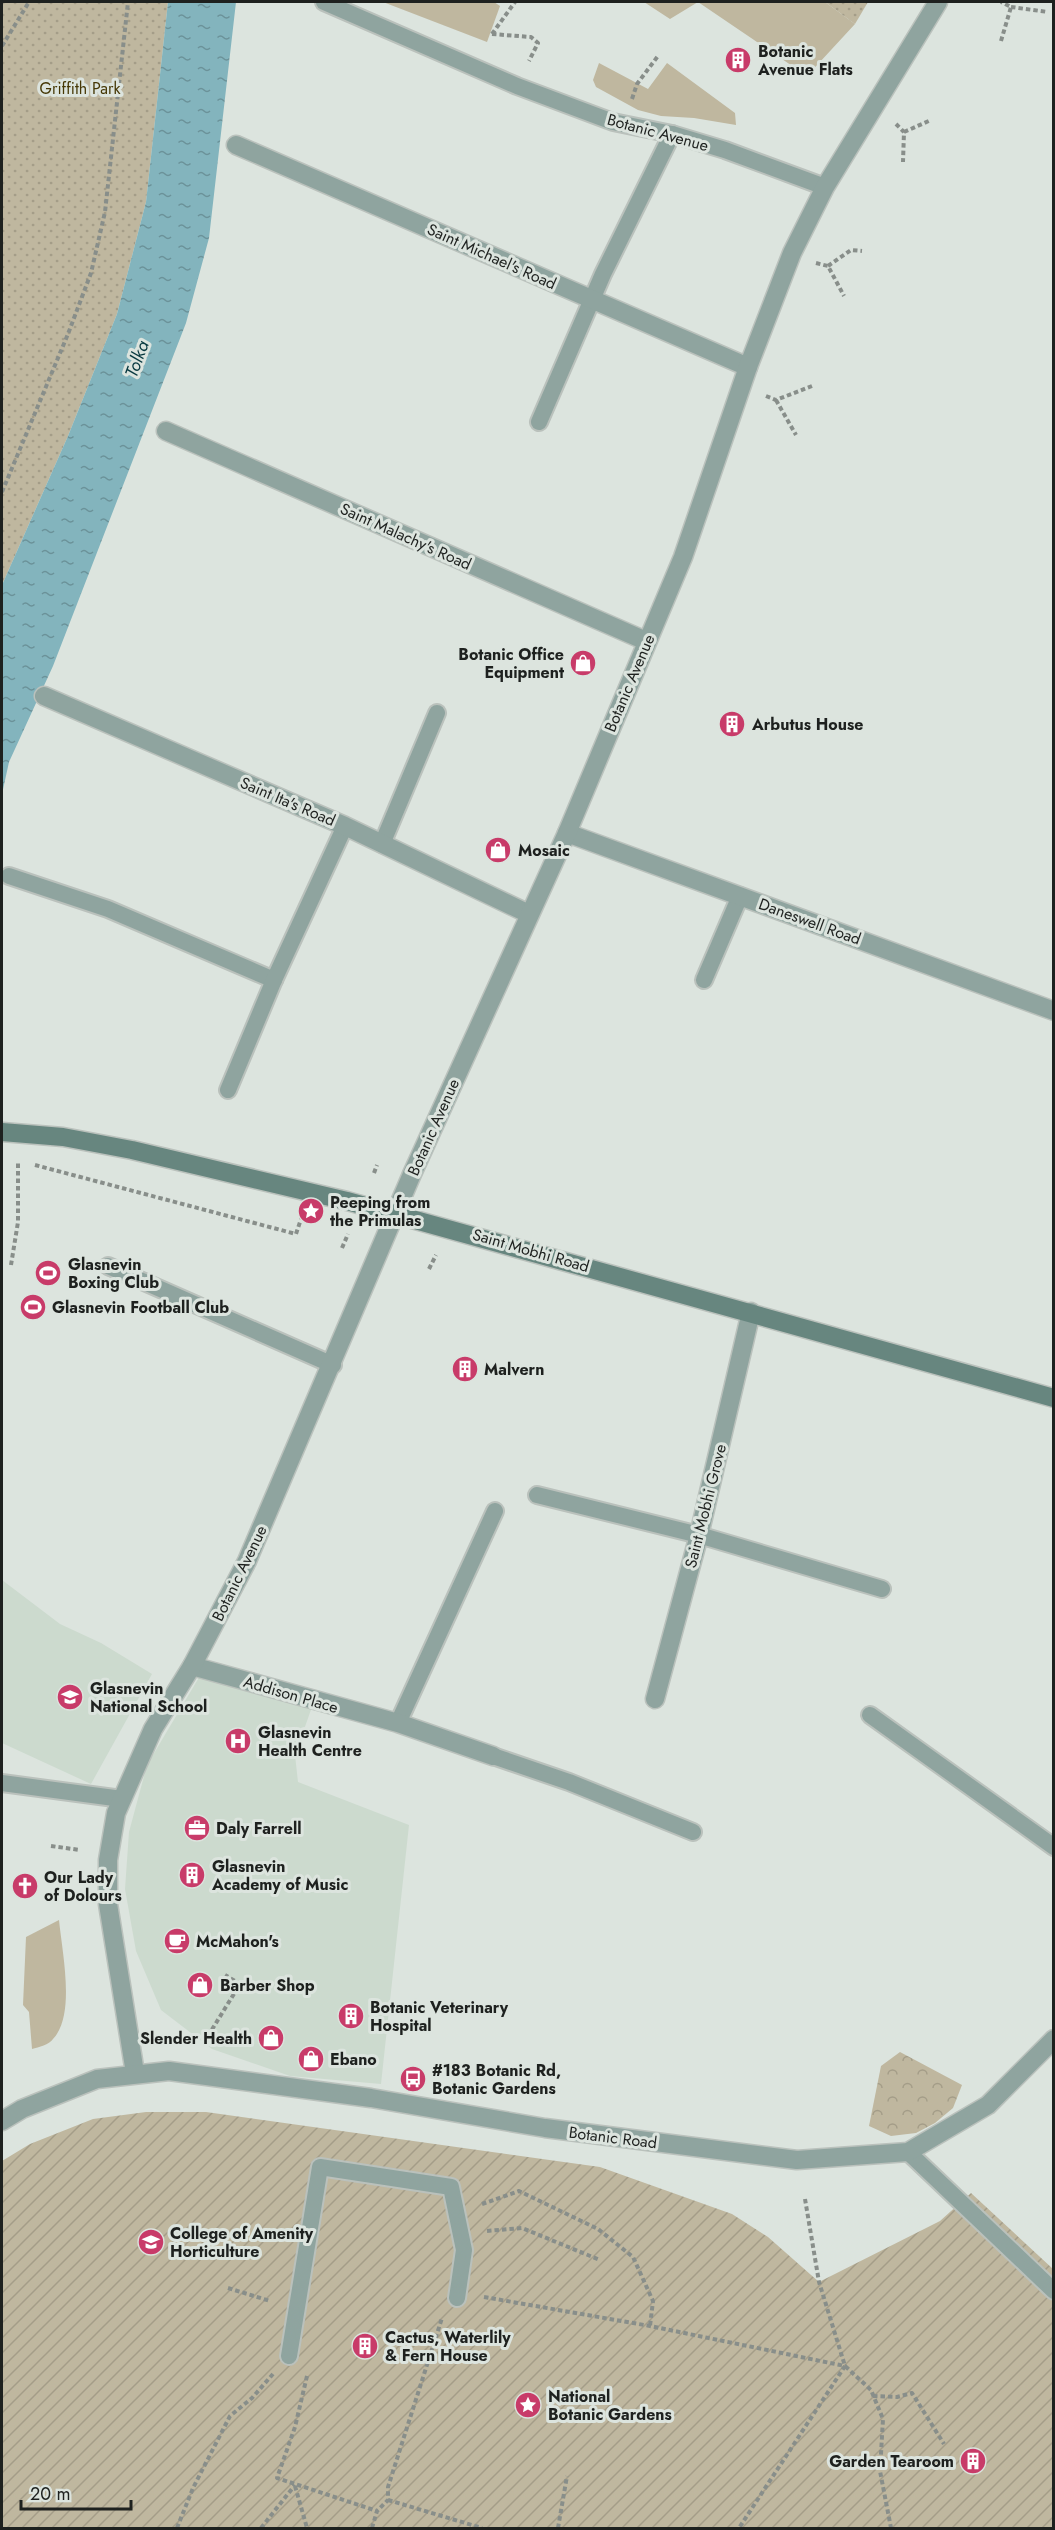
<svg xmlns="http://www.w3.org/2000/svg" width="1055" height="2530" viewBox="0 0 1055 2530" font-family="Jost,sans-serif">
<defs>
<pattern id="forest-crowns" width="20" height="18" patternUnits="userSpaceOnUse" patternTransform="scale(1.5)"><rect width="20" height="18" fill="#bfb79f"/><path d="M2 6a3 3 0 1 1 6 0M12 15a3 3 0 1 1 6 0" fill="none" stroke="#a49d88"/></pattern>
<pattern id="park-dots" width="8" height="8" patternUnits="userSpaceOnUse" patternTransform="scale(1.5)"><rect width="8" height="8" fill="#bfb79f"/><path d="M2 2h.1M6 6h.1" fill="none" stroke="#a49d88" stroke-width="1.8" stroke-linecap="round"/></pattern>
<pattern id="garden-furrows" width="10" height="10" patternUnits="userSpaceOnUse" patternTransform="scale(1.5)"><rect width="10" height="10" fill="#bfb79f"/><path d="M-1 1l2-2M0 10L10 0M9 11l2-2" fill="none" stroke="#a49d88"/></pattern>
<pattern id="water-ripples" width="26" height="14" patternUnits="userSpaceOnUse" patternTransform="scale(1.5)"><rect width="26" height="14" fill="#83b4bd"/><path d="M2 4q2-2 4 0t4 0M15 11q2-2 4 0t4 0" fill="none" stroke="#6b9299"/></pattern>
</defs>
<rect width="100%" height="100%" fill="#dce4de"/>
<g fill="#ccdace">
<polygon points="2,1580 60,1624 101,1643 152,1674 91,1784 2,1743"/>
<polygon points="201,1674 313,1704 295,1755 298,1782 409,1825 381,2084 290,2076 212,2049 161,2010 136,1951 125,1889 129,1832 147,1765"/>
</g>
<g fill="#bfb79f">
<polygon points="383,2 494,2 500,6 487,42"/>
<polygon points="644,2 825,2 855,24 807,76 698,2 670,19"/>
<polygon points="599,63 648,89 667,63 735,113 736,125 694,118 661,116 638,110 596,87 593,80"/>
<path d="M59 1920C62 1952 76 2015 53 2039 49 2045 39 2047 32 2049L29 2012 23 2005 26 1937Z"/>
</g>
<polygon fill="url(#forest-crowns)" points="900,2052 962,2085 953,2108 935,2123 916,2133 891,2136 869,2126 881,2066"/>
<g fill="url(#park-dots)">
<polygon points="2,2 168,2 146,202 117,314 68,436 2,585"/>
<polygon points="825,2 868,2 855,24"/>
</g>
<polygon fill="url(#garden-furrows)" points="146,2112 206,2112 600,2167 732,2214 768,2237 819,2282 940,2221 971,2193 1053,2269 1053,2528 2,2528 2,2161 30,2144 93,2119"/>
<polygon fill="url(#water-ripples)" points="168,2 236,2 209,238 186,323 53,666 9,762 2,794 2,585 68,436 117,314 146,202"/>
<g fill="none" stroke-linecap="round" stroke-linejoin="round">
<defs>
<g id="service">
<polyline points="324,2 517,86 613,122 672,134 725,150 825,187"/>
<polyline points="539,422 603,274 672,134"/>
<polyline points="382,844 437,713"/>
<polyline points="9,876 108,909 274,980"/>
<polyline points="704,980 740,896"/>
<polyline points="228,1090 274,980 345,826"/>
<polyline points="108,1266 333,1365"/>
<polyline points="537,1495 699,1535 882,1589"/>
<polyline points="870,1715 1054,1847"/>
<polyline points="398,1723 495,1511"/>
<polyline points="493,1756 569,1782 693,1832"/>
<polyline points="2,1783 122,1799"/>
<polyline points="908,2152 1054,2291"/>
<polyline points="289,2356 320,2167 451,2187 464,2250 457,2298"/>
</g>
<g id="minor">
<polyline points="236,145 748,367"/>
<polyline points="166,431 646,641"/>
<polyline points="44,696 345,826 529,914"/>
<polyline points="567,833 1054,1011"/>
<polyline points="192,1666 398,1723 493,1756"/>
<polyline points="655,1699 699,1535 751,1312"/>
</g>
<g id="tertiary">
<polyline points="135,2073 108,1904 108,1860 116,1813 153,1729 192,1666 247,1561 412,1174 567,833 683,557 748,367 792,253 825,187 938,2"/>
<polyline points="2,2121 22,2109 97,2079 169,2071 371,2098 545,2128 797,2160 908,2152 988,2105 1054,2039"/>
</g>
<polyline id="secondary" points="2,1132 63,1137 132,1150 347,1201 1054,1398"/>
</defs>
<use href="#service" stroke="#bac1bc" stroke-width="20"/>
<use href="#minor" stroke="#bac1bc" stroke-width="21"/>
<use href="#tertiary" stroke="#bac1bc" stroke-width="21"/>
<use href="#secondary" stroke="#bac1bc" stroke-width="21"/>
<g stroke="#888e8a" stroke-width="4" stroke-dasharray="4.5 3" stroke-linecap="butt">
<polyline points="1011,7 1048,12"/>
<polyline points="492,34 531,37 538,43 529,61"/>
<polyline points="492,34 515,2"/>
<polyline points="1001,41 1011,7 1001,2"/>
<polyline points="2,46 29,2"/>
<polyline points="632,99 637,84 658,56"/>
<polyline points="896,124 904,132 903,162"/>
<polyline points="904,132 931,120"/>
<polyline points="816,263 828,266 844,296"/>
<polyline points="828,266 851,250 862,251"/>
<polyline points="766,396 776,400 812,386"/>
<polyline points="776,400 796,435"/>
<polyline points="2,492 68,334 91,273 105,212 128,2"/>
<polyline points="35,1165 296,1234 301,1219"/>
<polyline points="374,1173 377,1165"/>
<polyline points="342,1248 348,1234"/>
<polyline points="11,1265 18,1222 18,1161"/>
<polyline points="429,1269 436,1255"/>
<polyline points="51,1846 80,1850"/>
<polyline points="208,2036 240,1984 225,1975"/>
<polyline points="805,2199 819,2282 845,2366 871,2390 883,2419 880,2471 891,2528"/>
<polyline points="482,2204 519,2191 598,2229 633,2257 653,2301 650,2326"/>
<polyline points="487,2231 522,2228 600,2260"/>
<polyline points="228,2288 270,2301"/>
<polyline points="484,2297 650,2326 845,2366 739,2528"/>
<polyline points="307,2376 295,2427 277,2478 377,2511"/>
<polyline points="873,2396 897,2397 912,2393 944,2444"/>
<polyline points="295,2486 307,2528"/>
<polyline points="388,2500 482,2528"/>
<polyline points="177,2528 193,2488 230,2416 252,2398 273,2374"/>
<polyline points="261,2528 295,2485"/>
<polyline points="372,2528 377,2511 388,2500 388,2487 442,2318"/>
<polyline points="558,2528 567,2476"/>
</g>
<use href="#service" stroke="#8fa49f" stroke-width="16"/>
<use href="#minor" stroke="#8fa49f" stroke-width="18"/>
<use href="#tertiary" stroke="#8fa49f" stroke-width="18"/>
<use href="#secondary" stroke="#67867f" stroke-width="18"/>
</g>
<defs>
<symbol id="building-disc" viewBox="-11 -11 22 22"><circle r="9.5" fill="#c83b69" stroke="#dce4de"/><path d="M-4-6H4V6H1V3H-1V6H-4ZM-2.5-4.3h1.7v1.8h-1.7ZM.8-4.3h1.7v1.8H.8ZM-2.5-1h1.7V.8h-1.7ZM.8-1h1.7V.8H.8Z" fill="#fff"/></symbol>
<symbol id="shop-disc" viewBox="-11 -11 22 22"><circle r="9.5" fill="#c83b69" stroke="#dce4de"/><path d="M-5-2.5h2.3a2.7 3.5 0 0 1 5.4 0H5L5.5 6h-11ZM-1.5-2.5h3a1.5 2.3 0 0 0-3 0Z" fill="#fff"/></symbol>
<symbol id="sight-disc" viewBox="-11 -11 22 22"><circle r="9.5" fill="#c83b69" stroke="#dce4de"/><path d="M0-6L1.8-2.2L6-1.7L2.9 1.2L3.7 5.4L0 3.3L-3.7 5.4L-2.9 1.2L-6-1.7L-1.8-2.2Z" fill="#fff"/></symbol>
<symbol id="stadium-disc" viewBox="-11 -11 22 22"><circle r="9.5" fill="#c83b69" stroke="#dce4de"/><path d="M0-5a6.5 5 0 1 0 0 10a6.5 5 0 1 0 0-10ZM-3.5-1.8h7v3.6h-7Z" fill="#fff"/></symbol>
<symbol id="school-disc" viewBox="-11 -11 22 22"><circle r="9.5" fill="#c83b69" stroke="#dce4de"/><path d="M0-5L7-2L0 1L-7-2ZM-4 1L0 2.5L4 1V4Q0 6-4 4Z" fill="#fff"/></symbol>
<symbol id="hospital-disc" viewBox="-11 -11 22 22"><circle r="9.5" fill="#c83b69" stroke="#dce4de"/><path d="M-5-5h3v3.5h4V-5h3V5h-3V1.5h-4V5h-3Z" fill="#fff"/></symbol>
<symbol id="office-disc" viewBox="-11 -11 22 22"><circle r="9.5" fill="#c83b69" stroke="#dce4de"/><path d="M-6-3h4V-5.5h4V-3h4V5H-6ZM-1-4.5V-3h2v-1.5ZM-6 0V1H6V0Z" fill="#fff"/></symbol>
<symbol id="church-disc" viewBox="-11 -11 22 22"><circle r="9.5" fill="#c83b69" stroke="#dce4de"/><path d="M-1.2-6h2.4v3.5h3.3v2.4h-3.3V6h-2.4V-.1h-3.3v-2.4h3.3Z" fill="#fff"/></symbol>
<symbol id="cafe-disc" viewBox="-11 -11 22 22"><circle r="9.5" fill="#c83b69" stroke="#dce4de"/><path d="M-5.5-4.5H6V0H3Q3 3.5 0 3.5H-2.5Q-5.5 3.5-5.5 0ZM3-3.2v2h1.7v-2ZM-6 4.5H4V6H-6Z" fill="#fff"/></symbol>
<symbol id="bus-disc" viewBox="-11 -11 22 22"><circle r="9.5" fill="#c83b69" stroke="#dce4de"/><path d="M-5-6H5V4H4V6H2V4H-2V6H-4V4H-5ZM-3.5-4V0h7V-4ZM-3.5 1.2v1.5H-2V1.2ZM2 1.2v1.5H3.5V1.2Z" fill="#fff"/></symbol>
<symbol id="university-disc" viewBox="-11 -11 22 22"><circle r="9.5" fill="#c83b69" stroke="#dce4de"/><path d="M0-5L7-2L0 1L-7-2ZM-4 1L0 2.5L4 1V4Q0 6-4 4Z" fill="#fff"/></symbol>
</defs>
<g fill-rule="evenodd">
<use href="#building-disc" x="723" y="45" width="30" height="30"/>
<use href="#shop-disc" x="568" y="648" width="30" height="30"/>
<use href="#building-disc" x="717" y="709" width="30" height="30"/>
<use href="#shop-disc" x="483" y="835" width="30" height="30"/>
<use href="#sight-disc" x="296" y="1196" width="30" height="30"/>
<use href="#stadium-disc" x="33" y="1258" width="30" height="30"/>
<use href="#stadium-disc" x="18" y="1292" width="30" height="30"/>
<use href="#building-disc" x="450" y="1354" width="30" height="30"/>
<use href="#school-disc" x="55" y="1682" width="30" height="30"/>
<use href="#hospital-disc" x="223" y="1726" width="30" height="30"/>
<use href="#office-disc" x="182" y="1813" width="30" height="30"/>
<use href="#building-disc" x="177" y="1860" width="30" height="30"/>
<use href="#church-disc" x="10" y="1871" width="30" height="30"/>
<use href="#cafe-disc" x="162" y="1926" width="30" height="30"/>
<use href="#shop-disc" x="185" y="1970" width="30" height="30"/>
<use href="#building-disc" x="336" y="2001" width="30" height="30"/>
<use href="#shop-disc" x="256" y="2023" width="30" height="30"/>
<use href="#shop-disc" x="296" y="2044" width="30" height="30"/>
<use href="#bus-disc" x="398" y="2064" width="30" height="30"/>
<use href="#university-disc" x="136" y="2227" width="30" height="30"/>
<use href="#building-disc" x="350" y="2331" width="30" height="30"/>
<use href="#sight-disc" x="513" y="2390" width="30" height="30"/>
<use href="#building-disc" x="958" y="2446" width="30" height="30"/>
</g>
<g text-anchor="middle" stroke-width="6" stroke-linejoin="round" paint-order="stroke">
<g font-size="16" font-weight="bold" fill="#1e211f" stroke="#dce4de" text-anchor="start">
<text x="758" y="57">Botanic<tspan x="758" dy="18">Avenue Flats</tspan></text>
<text x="564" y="660" text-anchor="end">Botanic Office<tspan x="564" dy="18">Equipment</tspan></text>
<text x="752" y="730">Arbutus House</text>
<text x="518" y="856">Mosaic</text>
<text x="330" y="1208">Peeping from<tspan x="330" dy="18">the Primulas</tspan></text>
<text x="68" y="1270">Glasnevin<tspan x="68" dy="18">Boxing Club</tspan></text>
<text x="52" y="1313">Glasnevin Football Club</text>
<text x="484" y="1375">Malvern</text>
<text x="90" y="1694">Glasnevin<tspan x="90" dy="18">National School</tspan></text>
<text x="258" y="1738">Glasnevin<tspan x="258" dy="18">Health Centre</tspan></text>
<text x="216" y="1834">Daly Farrell</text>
<text x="212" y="1872">Glasnevin<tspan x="212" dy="18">Academy of Music</tspan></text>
<text x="44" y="1883">Our Lady<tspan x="44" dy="18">of Dolours</tspan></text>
<text x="196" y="1947">McMahon's</text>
<text x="220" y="1991">Barber Shop</text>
<text x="370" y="2013">Botanic Veterinary<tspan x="370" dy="18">Hospital</tspan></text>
<text x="252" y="2044" text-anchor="end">Slender Health</text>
<text x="330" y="2065">Ebano</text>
<text x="432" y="2076">#183 Botanic Rd,<tspan x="432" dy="18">Botanic Gardens</tspan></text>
<text x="170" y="2239">College of Amenity<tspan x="170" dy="18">Horticulture</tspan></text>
<text x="385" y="2343">Cactus, Waterlily<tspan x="385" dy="18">&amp; Fern House</tspan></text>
<text x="548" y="2402">National<tspan x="548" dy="18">Botanic Gardens</tspan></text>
<text x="954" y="2467" text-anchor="end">Garden Tearoom</text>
</g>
<g font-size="16" fill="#453705" stroke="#dce4de">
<text x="80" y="94">Griffith Park</text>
</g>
<g font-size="16" fill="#1e211f" stroke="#dce4de">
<text transform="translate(658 132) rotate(15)" y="6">Botanic Avenue</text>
<text transform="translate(492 256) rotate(24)" y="6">Saint Michael's Road</text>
<text transform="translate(406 536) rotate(24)" y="6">Saint Malachy's Road</text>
<text transform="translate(629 683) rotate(-67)" y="6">Botanic Avenue</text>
<text transform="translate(288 801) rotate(23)" y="6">Saint Ita's Road</text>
<text transform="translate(810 921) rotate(20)" y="6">Daneswell Road</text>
<text transform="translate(433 1127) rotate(-66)" y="6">Botanic Avenue</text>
<text transform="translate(531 1250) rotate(16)" y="6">Saint Mobhi Road</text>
<text transform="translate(705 1506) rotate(-76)" y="6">Saint Mobhi Grove</text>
<text transform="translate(239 1573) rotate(-64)" y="6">Botanic Avenue</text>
<text transform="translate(291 1694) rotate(16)" y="6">Addison Place</text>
<text transform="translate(613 2137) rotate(7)" y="6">Botanic Road</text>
</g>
<g font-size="18" font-style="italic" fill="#083940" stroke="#dce4de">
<text transform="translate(137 359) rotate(-70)" y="6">Tolka</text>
</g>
</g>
<rect width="1055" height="2530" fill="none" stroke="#1e211f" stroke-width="6"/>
<path d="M21 2500v9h110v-9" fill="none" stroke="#1e211f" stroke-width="3"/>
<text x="30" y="2500" font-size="18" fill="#1e211f" stroke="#dce4de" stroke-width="4.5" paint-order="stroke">20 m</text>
</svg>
